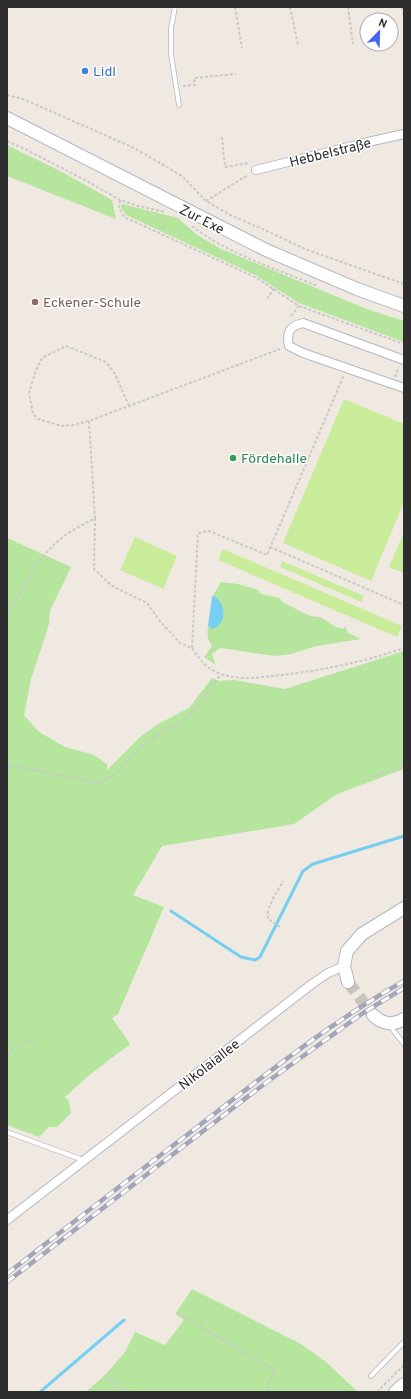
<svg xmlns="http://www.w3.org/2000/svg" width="411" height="1399" viewBox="0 0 411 1399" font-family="Overpass,sans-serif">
<rect width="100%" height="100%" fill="#efe9e1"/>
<g fill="#b6e59e">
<polygon points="7,145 64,173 112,200 116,219 7,176"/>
<polygon points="122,204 178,218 197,235 221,249 367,309 404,321 404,342 299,303 257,276 126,215 121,208"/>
<polygon points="7,538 71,567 50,611 49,624 31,679 24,715 39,732 65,747 94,755 107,764 107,770 141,736 160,723 189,708 212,678 219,681 234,680 285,689 404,651 404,769 337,794 294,824 162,846 133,895 164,907 118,1014 112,1018 130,1044 87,1077 65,1097 69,1101 71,1113 57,1127 49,1127 39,1137 7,1125"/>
<path d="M221 582 238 584 258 590 261 594 280 598 282 602 310 616 320 617 336 627 344 629 345 626 348 633 361 639 317 646 291 654 275 656 220 648 212 654 216 665 204 657 212 646C207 639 207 634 208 626L210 628 214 596 212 597Z"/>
<polygon points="192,1289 301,1344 326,1362 358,1392 86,1392 107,1373 125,1352 135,1332 165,1345 184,1320 175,1314"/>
</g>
<g fill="#c9ec9a">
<polygon points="344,399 404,424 404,502 371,581 283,543"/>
<polygon points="404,532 404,573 389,567"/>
<polygon points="135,537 177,556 163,589 120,570"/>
<polygon points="223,549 402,626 397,637 218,560"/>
<polygon points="282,561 364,596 361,602 280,567"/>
</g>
<path fill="#75cff0" d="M214 596C226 604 228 623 212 629L208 626 212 597Z"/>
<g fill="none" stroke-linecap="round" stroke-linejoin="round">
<g stroke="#75cff0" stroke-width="3">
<polyline points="171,911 241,957 255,960 260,957 303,871 313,864 404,836"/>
<polyline points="40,1392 124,1320"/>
</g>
<polyline stroke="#c8c4bd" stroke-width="12" stroke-dasharray="12 6" stroke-linecap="butt" points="348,982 373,1015"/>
<defs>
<g id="lane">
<polyline points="175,7 171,28 171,54 179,105"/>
<polyline points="392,1024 393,1030 404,1044"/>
<polyline points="7,1132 83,1160"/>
<polyline points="371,1376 404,1342"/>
</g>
<g id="street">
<polyline points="256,170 368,142 404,134"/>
<path d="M404 360 303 323C290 326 286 332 289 346L303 353 404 388"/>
<polyline points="7,1220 312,984 328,973 344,966"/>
</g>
<g id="secondary">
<polyline points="7,118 266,250 357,289 404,306"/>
<polyline points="348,982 344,966 347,951 362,934 404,908"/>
<path d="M373 1015C382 1024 393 1026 404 1019"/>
<polyline points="395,1392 404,1384"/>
</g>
</defs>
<use href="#lane" stroke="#b4b7c1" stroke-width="5.5"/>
<use href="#street" stroke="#b4b7c1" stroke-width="10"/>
<use href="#secondary" stroke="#b4b7c1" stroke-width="14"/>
<g stroke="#c9c9c9" stroke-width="2" stroke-dasharray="3 2" stroke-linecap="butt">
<polyline points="235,7 242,48"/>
<polyline points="290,7 298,45"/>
<polyline points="348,7 353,44"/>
<polyline points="402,7 404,17"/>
<polyline points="183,86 195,85 194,78 236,74"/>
<polyline points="7,95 23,99 134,148 182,176 206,201 232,216 267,231 305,249 404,284"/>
<polyline points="222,137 225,167 249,163"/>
<polyline points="7,141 27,150 87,181 120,200 138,206 165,212"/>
<polyline points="120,200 119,208 124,217 257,278 299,306 404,344"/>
<polyline points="206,201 248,175"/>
<path d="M192 226C228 254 276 269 318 286"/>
<polyline points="267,299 274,288"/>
<polyline points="291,316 299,306"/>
<polyline points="395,377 399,367"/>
<polyline points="129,406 115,374 106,362 66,346 42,358 35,373 29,393 33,414 38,419 62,426 73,425 89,421 280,349"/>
<polyline points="95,518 94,569 112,586 147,603 159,620 180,643 192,648 198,533 209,531 267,555 344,375"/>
<polyline points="270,547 404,605"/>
<path d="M7 617C22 589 37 557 63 537 73 529 85 524 95 518L89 421"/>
<path d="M192 648C200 660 207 669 221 674 241 681 262 677 282 675 323 670 364 662 404 648"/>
<polyline points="7,764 9,765 99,783 116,774 144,743 189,717 221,674"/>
<polyline points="372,777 404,766"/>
<polyline points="7,778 9,765"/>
<path d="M280 927 268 919C266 906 277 893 283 881"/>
<polyline points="7,1055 15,1047 36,1039"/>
<polyline points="178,1313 275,1371 269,1383 268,1392"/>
<polyline points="106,1378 130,1392"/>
<polyline points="377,1392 404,1365"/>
</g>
<use href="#lane" stroke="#fff" stroke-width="4"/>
<use href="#street" stroke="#fff" stroke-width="8"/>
<use href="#secondary" stroke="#fff" stroke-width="12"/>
<defs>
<g id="rail">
<path d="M7 1274C77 1219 148 1165 218 1111 278 1065 338 1018 404 981"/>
<polyline points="7,1282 267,1082 363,1013 404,988"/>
</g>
</defs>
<use href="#rail" stroke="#a3a6b8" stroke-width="4.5"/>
<use href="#rail" stroke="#fff" stroke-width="3" stroke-dasharray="9" stroke-linecap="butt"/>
</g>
<circle fill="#3f7fe0" stroke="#fff" stroke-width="1.5" cx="85" cy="71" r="4"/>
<circle fill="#8d6e63" stroke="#fff" stroke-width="1.5" cx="35" cy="302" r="4"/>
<circle fill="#2e9e5b" stroke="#fff" stroke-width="1.5" cx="233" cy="458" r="4"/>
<g text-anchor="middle" stroke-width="3" stroke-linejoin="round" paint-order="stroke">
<g font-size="14" fill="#366cbe" stroke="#fff" text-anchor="start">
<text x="93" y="76">Lidl</text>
</g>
<g font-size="14" fill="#2e2e2e" stroke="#fff">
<text transform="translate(330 152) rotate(-14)" y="5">Hebbelstraße</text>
<text transform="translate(202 219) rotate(27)" y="5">Zur Exe</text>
<text transform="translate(209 1064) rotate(-38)" y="5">Nikolaiallee</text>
</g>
<g font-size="14" fill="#785e54" stroke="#fff" text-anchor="start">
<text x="43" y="307">Eckener-Schule</text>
</g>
<g font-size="14" fill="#27864d" stroke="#fff" text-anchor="start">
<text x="241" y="463">Fördehalle</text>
</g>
</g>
<rect width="411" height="1399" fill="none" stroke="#2e2e2e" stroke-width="16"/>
<g transform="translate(379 32) rotate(23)"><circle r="19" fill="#ffffff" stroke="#ababab"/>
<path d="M0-3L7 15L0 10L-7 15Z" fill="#4264fb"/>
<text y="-6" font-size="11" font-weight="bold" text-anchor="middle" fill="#2e2e2e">N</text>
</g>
</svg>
